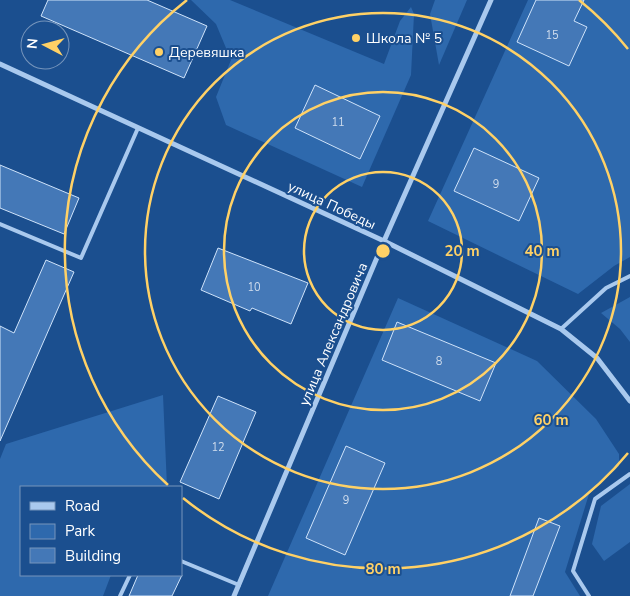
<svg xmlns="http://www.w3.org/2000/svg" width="630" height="596" viewBox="0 0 630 596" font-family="'Nunito Sans',sans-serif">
<rect width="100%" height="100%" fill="#1b4f8f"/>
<g fill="#2e69ad">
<polygon points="191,0 230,0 384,64 400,21 411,7 414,14 411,75 362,187 226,125 216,97 231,60 216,24"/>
<polygon points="435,0 467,0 439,65 430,14"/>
<polygon points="528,0 630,0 630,257 614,266 578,294 428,221"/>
<polygon points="630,297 630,342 620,329 601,313"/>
<polygon points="398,298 537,361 596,419 619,454 619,466 589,494 565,572 580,596 268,596"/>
<polygon points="163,395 167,487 21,487 21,575 111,575 103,596 0,596 0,459 6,444"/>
<polygon points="630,484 630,542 604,561 592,544 601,506"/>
</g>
<g fill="#4478b7" stroke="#cfe3fa">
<polygon points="48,0 147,0 207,26 184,78 41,16"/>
<polygon points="536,0 584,0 574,21 587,27 569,66 517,42"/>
<polygon points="315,85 380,116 360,159 295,128"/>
<polygon points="474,148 539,178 519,221 454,191"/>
<polygon points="0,165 79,198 64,234 0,208"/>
<polygon points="218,248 308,283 291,324 252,308 250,311 201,290"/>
<polygon points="46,260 74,272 0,441 0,326 14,333"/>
<polygon points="397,322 496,363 480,401 382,360"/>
<polygon points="218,396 256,412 219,499 180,482"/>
<polygon points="346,446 385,463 345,555 306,538"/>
<polygon points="539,518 560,526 533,596 510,596"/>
<polygon points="138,575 182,575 172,596 129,596"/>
</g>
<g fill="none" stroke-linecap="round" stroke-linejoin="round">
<g stroke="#a9c9ee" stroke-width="4">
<polyline points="0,224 81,258 138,128"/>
<polyline points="561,329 606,288 630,276"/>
<polyline points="181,561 239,585"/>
<polyline points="120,596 130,575"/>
<polyline points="589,596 573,571 595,499 630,474"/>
</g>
<g stroke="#a9c9ee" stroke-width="5">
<polyline points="0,64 384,241 561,329 597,358 630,401"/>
<polyline points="234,596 384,241 491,0"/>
</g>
</g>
<g fill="none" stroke="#ffd166" stroke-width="2.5">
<circle cx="383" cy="251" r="79"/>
<circle cx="383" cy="251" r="159"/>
<circle cx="383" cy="251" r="238"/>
<path d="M628 453A318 318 0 0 1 183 498M168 485A318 318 0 0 1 187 0M579 0A318 318 0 0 1 628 49"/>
</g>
<g fill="#ffd166" stroke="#1b4f8f" stroke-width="2">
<circle cx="356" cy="38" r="5"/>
<circle cx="159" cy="52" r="5"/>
</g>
<g text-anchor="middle" stroke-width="4" stroke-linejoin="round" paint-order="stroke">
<g font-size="11" fill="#d0dded">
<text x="552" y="39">15</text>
<text x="338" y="126">11</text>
<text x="496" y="188">9</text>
<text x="254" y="291">10</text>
<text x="439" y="365">8</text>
<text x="218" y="451">12</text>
<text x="346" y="504">9</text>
</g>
<g font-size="14" fill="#fff" stroke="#1b4f8f" text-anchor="start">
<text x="366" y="43">Школа № 5</text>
<text x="169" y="57">Деревяшка</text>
</g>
<g font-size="14" fill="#fff" stroke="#1b4f8f">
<text transform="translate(332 205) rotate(25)" y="5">улица Победы</text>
<text transform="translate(333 334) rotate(-67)" y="5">улица Александровича</text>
</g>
</g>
<circle cx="383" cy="251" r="8" fill="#ffd166" stroke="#1b4f8f" stroke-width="2.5"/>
<g font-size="15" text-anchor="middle" font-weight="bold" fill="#ffd166" stroke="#1b4f8f" stroke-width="4" stroke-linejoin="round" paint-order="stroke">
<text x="462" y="256">20 m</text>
<text x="542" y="256">40 m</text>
<text x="551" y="425">60 m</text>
<text x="383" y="574">80 m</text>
</g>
<rect x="20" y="486" width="162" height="90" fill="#1b4f8f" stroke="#7695bc"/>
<rect x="30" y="502" width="25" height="8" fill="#a9c9ee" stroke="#7695bc"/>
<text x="65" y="511" font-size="15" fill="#ffffff">Road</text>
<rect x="30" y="524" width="25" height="15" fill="#2e69ad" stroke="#7695bc"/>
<text x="65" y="536" font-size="15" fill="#ffffff">Park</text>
<rect x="30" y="548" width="25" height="15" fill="#4478b7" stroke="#7695bc"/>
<text x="65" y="561" font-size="15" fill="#ffffff">Building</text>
<g transform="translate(45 45) rotate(276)"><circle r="24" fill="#1b4f8f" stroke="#7695bc"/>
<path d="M0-4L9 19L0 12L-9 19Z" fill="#ffd166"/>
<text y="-8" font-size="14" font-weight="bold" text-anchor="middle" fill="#ffffff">N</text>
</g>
</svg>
